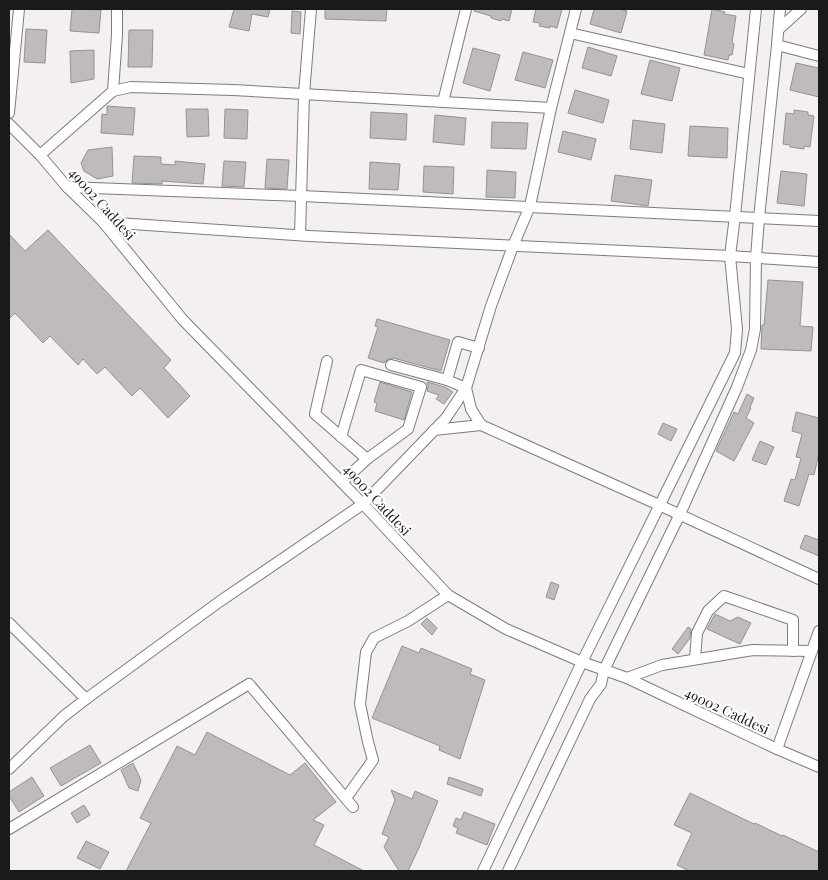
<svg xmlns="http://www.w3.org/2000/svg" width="828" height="880" viewBox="0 0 828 880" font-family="'Playfair Display',serif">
<rect width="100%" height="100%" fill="#f3eff3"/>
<g fill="#bebabd" stroke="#959295">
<polygon points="72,9 101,10 99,33 70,31"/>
<polygon points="234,9 270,9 268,17 252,14 249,31 229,27"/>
<polygon points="325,9 387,9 386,21 325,19"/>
<polygon points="475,9 512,9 509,21 502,19 501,21 491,18 491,16 474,11"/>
<polygon points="536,9 562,9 557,28 550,26 550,28 539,26 540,23 533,22"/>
<polygon points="594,9 618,9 627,11 621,33 590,24"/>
<polygon points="712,9 725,12 724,14 736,16 732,43 734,44 732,55 729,55 728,60 704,55"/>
<polygon points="292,11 301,12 300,34 291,33"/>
<polygon points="26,29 47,30 45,63 24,62"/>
<polygon points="129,30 153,30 152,67 128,67"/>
<polygon points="588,47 617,56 611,76 582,68"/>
<polygon points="473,48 500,55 490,91 463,83"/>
<polygon points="94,50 94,79 71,83 70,51"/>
<polygon points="523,52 553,60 545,88 515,80"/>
<polygon points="650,60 680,68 672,101 641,94"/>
<polygon points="796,63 819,68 819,97 790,90"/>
<polygon points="575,90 609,100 603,123 568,113"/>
<polygon points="107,106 135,108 133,135 101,133 102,114 107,115"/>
<polygon points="186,109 208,109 209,136 187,137"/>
<polygon points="225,109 248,110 247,139 224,138"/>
<polygon points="794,110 808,112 808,115 814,116 810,147 804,146 804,149 790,147 790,145 783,144 786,113 794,114"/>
<polygon points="371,112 407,114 406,140 370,138"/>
<polygon points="435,115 466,118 464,145 433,142"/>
<polygon points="633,120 665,124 662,153 630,149"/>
<polygon points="492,122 528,123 526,149 491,148"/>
<polygon points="690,126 728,128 727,158 688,156"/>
<polygon points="563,131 596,139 591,160 558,152"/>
<polygon points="112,147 113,176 97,179 84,171 81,163 88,150"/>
<polygon points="134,156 161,157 161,164 175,165 175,161 205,164 203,184 162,181 162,184 132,183"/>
<polygon points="267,159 289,160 287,189 265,188"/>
<polygon points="224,161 246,162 244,187 222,186"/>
<polygon points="370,162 400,164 398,190 369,189"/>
<polygon points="424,166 454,167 453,194 423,192"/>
<polygon points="487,170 516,172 515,198 486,197"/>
<polygon points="781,171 807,174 804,206 777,203"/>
<polygon points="615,175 652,180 648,206 611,201"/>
<polygon points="48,230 171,360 164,368 190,396 168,418 140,388 132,396 105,367 97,374 83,359 78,365 50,336 43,343 15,313 9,319 9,234 25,251"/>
<polygon points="768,280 803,282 800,326 813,327 811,351 761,349 762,325 764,325"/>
<polygon points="377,319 450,340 441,371 393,358 387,360 384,363 368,358 378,327 375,326"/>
<polygon points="380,382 412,392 404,420 375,411 377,403 374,402"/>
<polygon points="427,382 445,387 453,392 444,404 436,399 439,395 427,391 428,386"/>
<polygon points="747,394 754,398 750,407 751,408 746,418 754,423 734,461 716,451 734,412 738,414"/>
<polygon points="796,412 819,418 819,453 814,475 809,474 799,506 784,501 791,479 795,480 801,458 796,457 802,434 792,431"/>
<polygon points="663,423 677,429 671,441 658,434"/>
<polygon points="760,441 774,447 766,465 752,460"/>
<polygon points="805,535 819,540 819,556 800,548"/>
<polygon points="551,582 559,585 554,600 546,597"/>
<polygon points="715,614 730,621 738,617 751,623 740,644 707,629"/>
<polygon points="427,618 437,628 432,635 421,624"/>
<polygon points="688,627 691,629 690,638 678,654 672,649"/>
<polygon points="402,646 419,653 421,648 472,669 470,674 485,680 460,759 439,750 440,746 372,718"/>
<polygon points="207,732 290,775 305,763 336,802 313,820 324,825 314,845 364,871 126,871 151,823 140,818 177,746 195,755"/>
<polygon points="90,745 101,763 61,786 50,768"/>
<polygon points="133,763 141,780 138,791 129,788 121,770"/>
<polygon points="32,777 44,796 19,812 9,796 9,792"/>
<polygon points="449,777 483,789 481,796 447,784"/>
<polygon points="391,790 412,799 415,791 438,801 418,850 408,871 399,871 384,847 389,837 382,834 395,800"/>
<polygon points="690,793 754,824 755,823 782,836 783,835 819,852 819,871 689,871 677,865 692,833 674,825"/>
<polygon points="84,805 90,815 77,823 71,813"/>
<polygon points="464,812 495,824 487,845 456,833 458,828 453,826 456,818 461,820"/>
<polygon points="86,841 109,852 100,869 77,858"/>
</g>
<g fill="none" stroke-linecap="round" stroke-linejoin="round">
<defs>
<g id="minor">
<polyline points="779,29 801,9"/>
<polyline points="570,33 749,74"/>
<polyline points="777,45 819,56"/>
<polyline points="113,91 117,35 117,9"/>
<polyline points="443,102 466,9"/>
<polyline points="9,113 19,9"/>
<polyline points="9,124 40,155 67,187 103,222 183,320 363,504 448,595 506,629 582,662 627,678 777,749 819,767"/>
<polyline points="40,155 113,91 131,87 233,90 551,108"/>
<polyline points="67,187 302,196 819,221"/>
<polyline points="103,222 309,236 730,256 819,262"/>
<polyline points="300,235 304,94 311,9"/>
<polyline points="479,348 458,342 447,380 466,388 471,409 481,425 659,505 819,579"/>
<polyline points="327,361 315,414 367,459"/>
<polyline points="391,365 447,380"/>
<polyline points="434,430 481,425"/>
<polyline points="341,437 361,370 421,387 408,429 367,459 342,482"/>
<polyline points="9,623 86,699"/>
<polyline points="695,659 697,633 708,611 724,596 793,620 793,651"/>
<polyline points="627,678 662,665 753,650 812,651"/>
<polyline points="777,749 819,631"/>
<polyline points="9,769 64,716 86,699 219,602 363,504 446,418 466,388 491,306 513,246 530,206 551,108 576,9"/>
<polyline points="346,798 373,760 368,742 360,704 366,652 374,638 408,621 448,595"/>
<polyline points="9,829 249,684 353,807"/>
<polyline points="483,871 582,662 735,353 737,329 730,256 735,216 756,9"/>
<polyline points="508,871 590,699 601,684 604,670 680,514 737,387 751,350 755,329 756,258 759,218 777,45 780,9"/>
</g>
</defs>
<use href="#minor" stroke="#7e7b7e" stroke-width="12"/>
<use href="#minor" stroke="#fff" stroke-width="10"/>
</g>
<g text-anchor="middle" stroke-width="4.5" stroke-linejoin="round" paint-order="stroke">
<g font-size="14" fill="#1b1a1b" stroke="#fff">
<text transform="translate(102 204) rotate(48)" y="5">49002 Caddesi</text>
<text transform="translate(377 500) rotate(47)" y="5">49002 Caddesi</text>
<text transform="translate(727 711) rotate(25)" y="5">49002 Caddesi</text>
</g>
</g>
<rect width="828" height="880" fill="none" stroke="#1b1a1b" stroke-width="20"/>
</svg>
